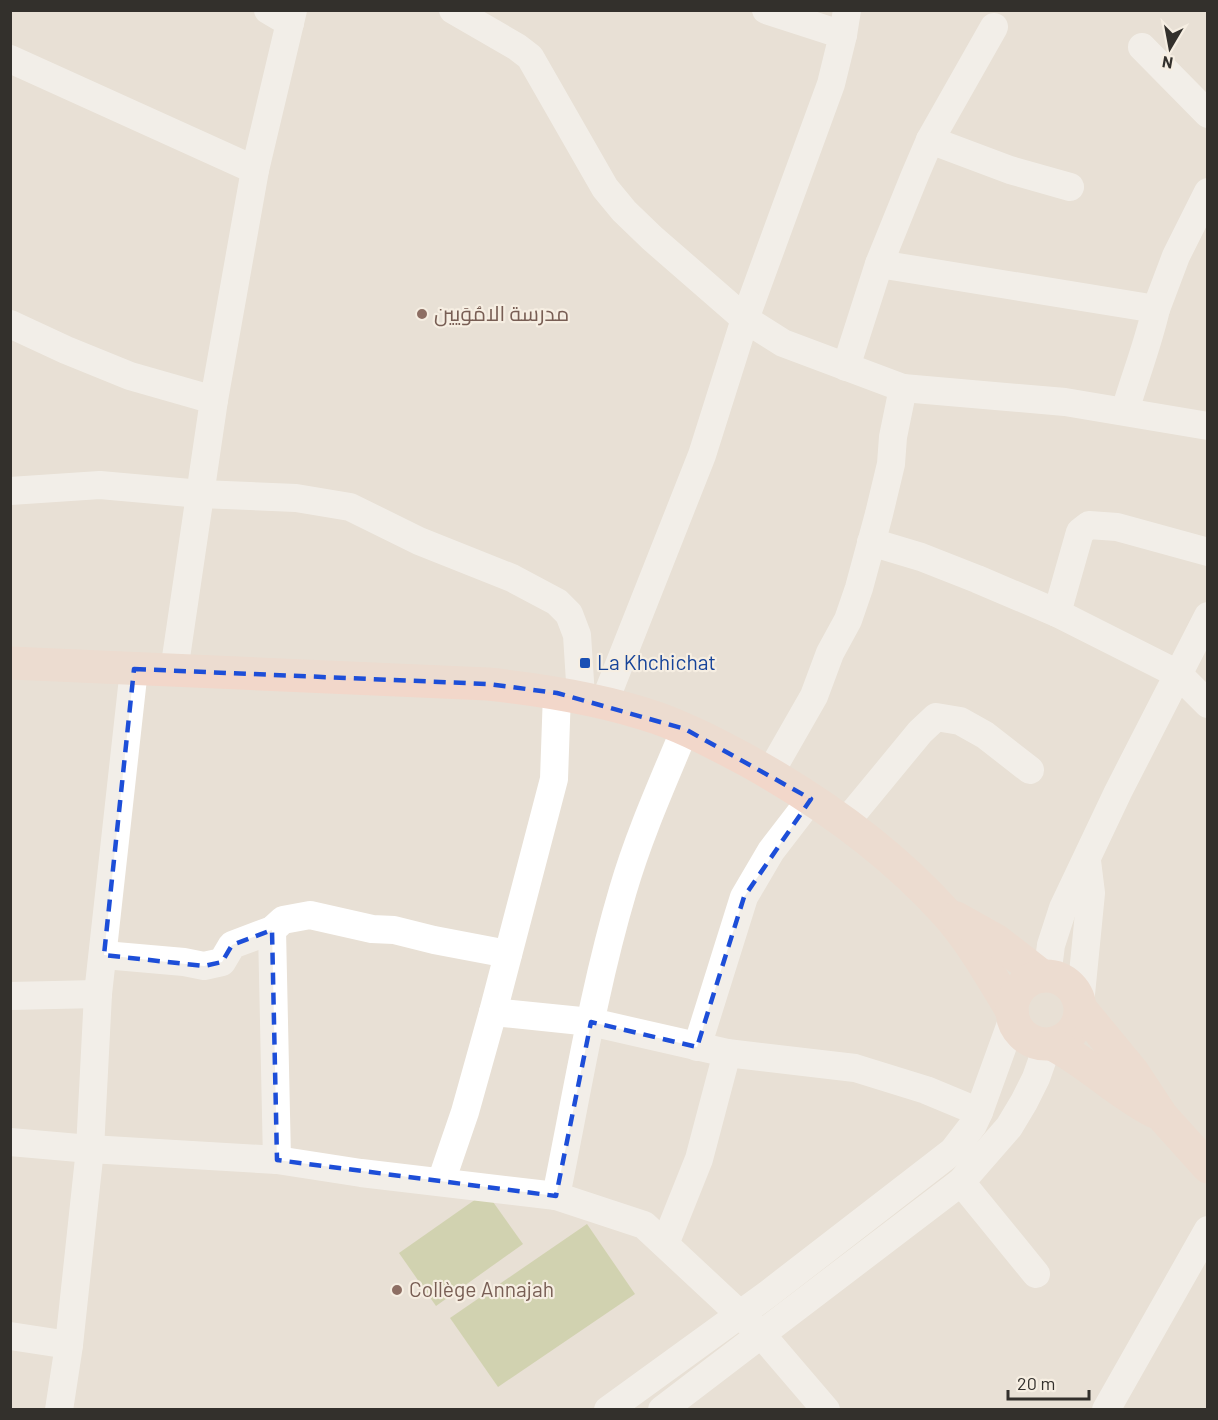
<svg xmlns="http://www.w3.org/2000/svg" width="1218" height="1420" viewBox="0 0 1218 1420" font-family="Barlow,Cairo,sans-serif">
<rect width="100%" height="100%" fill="#e8e0d5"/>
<g fill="#b7c183">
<polygon points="486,1192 523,1244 436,1306 399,1253"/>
<polygon points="587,1224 635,1294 498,1387 450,1318"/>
</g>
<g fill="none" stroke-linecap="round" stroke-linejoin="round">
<g stroke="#fff" stroke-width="28">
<polyline points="268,10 290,23"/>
<polyline points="453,10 517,47 530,57 605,188 624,211 652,238 745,319 831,84 843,35 847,10"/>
<polyline points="766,10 843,35"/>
<polyline points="1142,47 1208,114"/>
<polyline points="10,59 255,170"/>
<polyline points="930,140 1010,170 1070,187"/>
<polyline points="879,264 1156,309 1176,256 1208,192"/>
<polyline points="10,324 66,350 130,376 214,400"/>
<polyline points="846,367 879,264 915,175 930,140 994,27"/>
<path d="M1125 411C1135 377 1148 344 1156 309"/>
<polyline points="10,491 100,485 201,494 296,498 350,507 419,541 512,578 557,602 569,614 577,635 581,697"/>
<polyline points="871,542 921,557 977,579 1057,613 1178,674 1208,704"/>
<polyline points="1057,613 1080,532 1089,525 1117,527 1208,552"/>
<polyline points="174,671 214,400 255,170 293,10"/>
<polyline points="604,703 702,455 745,319 783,343 903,388 1065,402 1208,426"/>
<polyline points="770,773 814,696 830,653 848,620 859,588 879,514 891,464 893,437 903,388"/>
<polyline points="845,823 920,732 936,717 960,721 985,735 1030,770"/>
<polyline points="272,930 277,1160"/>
<polyline points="104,955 184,962 204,966 222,962 232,945 272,930 283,920 310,915 372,929 394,930 434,940 508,954"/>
<polyline points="1047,976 1051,945 1063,908 1118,792 1208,616"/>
<polyline points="10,996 98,994"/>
<polyline points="1080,1004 1091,893 1087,861"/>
<polyline points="493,1012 591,1022 727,1053 855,1068 926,1090 979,1112"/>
<polyline points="697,1047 744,897 771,851 811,799"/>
<polyline points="10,1142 90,1149 277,1160 361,1173 556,1196 644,1225 761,1334 826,1410"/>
<polyline points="441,1182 465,1112 493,1012 554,779 557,693"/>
<polyline points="961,1182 1036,1274"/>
<path d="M556 1196C577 1094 593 991 623 890 639 835 663 782 685 729"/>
<polyline points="665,1244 699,1159 727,1053"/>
<polyline points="10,1336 69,1345"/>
<polyline points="59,1410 69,1345 90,1149 98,994 134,669"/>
<polyline points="608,1410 768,1294 953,1151 973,1125 979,1112 1013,1018"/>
<polyline points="662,1410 961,1182 1009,1127 1024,1102 1036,1078 1048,1044"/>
<polyline points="1106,1410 1208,1230"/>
</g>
<g stroke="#f2d7ca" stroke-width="33">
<path d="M10 663 488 684C545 690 602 699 657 718 688 729 718 745 748 761 820 801 890 851 946 913 972 942 992 978 1012 1011"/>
<polyline points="956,918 997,941 1042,976"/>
<circle cx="1046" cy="1010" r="34"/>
<polyline points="1081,1009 1133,1072 1162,1116 1208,1167"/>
<path d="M1052 1044C1089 1063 1117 1093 1155 1112"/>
</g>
</g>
<path d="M0 0H1218V1420H0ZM134 669 488 684 557 693 685 729 811 799 744 897 697 1047 591 1022 556 1196 277 1160 272 930 232 945 222 962 204 966 104 955Z" fill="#e8e0d5" fill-opacity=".55" fill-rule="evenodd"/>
<path fill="none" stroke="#1d4ed8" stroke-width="4.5" stroke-dasharray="12 8" stroke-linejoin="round" d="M134 669 488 684 557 693 685 729 811 799 744 897 697 1047 591 1022 556 1196 277 1160 272 930 232 945 222 962 204 966 104 955Z"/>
<g fill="#8d6e63" stroke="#f6eee2" stroke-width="2">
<circle cx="422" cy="314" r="6"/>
<circle cx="397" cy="1290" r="6"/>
</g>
<rect fill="#1a4fb4" stroke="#f6eee2" stroke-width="2" x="579" y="657" width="12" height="12" rx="3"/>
<g text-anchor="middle" stroke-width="4.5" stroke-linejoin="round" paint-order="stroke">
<g font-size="21" fill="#785e54" stroke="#f6eee2" text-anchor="start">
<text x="434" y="321">مدرسة الامُوَيين</text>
<text x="409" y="1297">Collège Annajah</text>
</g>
<g font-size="21" fill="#164399" stroke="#f6eee2" text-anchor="start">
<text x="597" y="670">La Khchichat</text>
</g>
</g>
<rect width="1218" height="1420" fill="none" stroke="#33302c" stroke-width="24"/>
<g transform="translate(1170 48) rotate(190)" stroke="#f6eee2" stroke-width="4.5" paint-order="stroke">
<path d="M0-4.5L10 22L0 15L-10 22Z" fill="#33302c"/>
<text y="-9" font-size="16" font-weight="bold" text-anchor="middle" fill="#33302c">N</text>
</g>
<path d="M1008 1390v9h81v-9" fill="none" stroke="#33302c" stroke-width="3"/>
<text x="1017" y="1390" font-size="18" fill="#33302c" stroke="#f6eee2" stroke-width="4.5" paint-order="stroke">20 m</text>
</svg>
